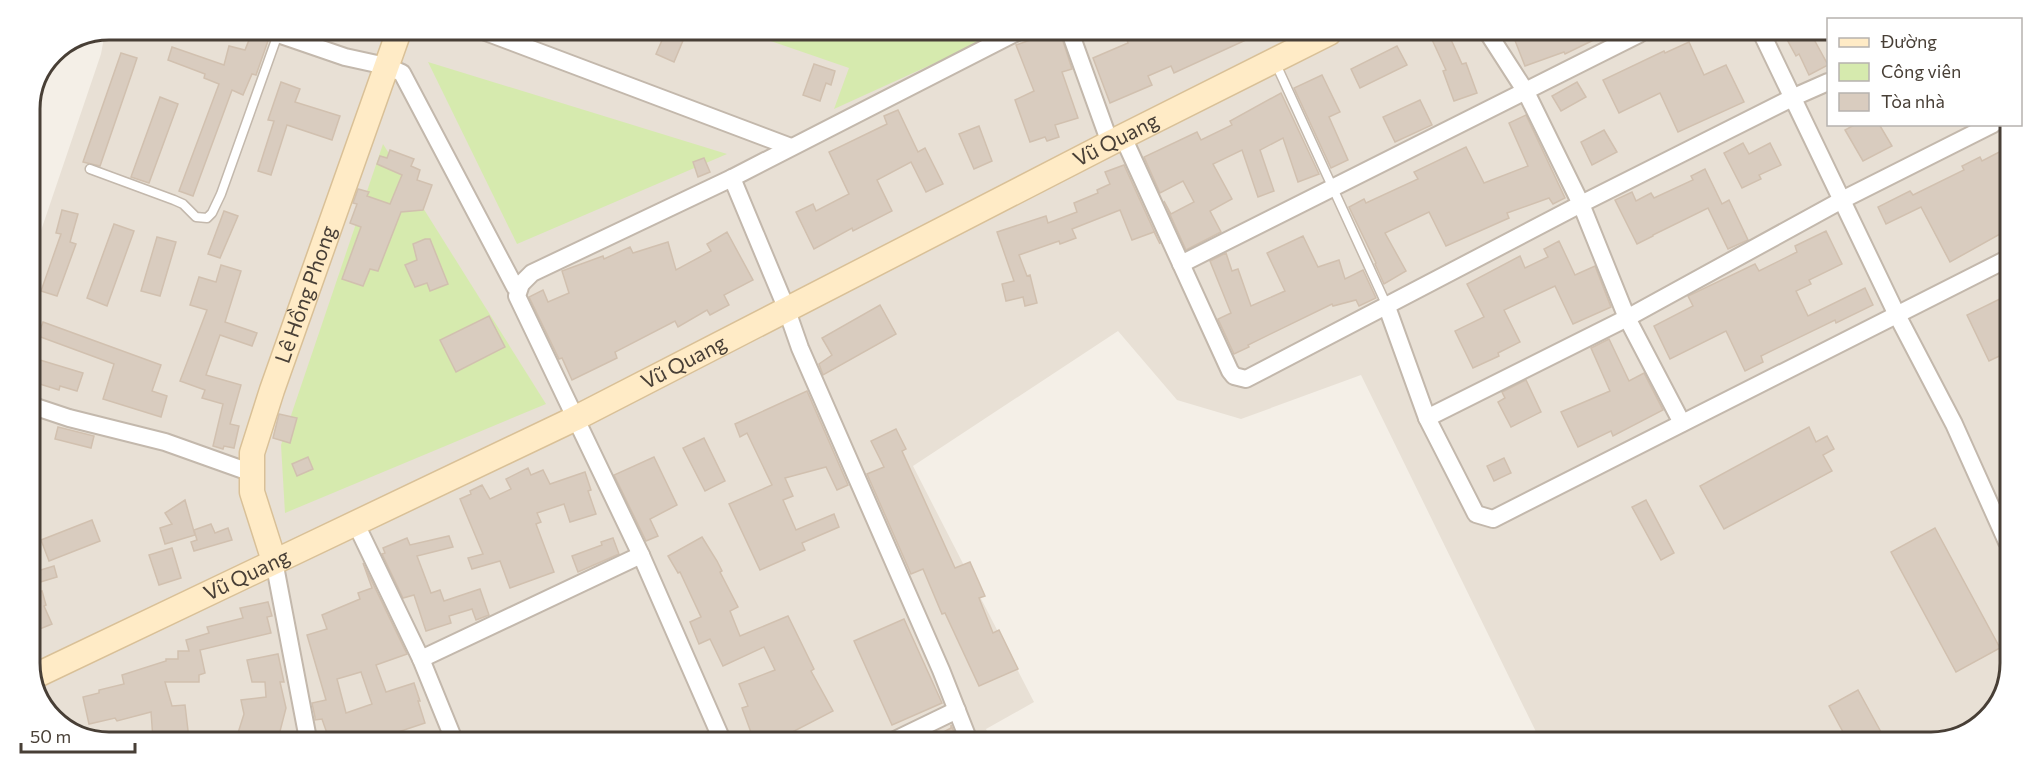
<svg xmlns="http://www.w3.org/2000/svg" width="2040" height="773" viewBox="0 0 2040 773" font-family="Commissioner,sans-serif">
<rect width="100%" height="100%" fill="#f4efe7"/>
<polygon fill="#e8e0d5" points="110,30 1828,34 1828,124 2010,125 2006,689 1975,729 1931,743 1541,742 1361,375 1241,419 1177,400 1118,331 913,466 1034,702 986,729 992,741 84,739 47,712 30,669 30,263 101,54 105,32"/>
<g fill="#d6eaae">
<polygon points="742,31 1003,32 834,109 849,68"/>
<polygon points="428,62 727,154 517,244"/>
<polygon points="383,144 546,404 285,513 281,445"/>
</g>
<g fill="#d9ccbf" stroke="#d1c0af" stroke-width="1.5" fill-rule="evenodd">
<polygon points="253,30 263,33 269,38 256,75 252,74 243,95 232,90 193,196 179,191 219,84 204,78 205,74 168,60 172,47 224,65 229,46 245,50"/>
<polygon points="666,31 687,31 674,62 656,54"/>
<polygon points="1040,32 1060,32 1072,69 1062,72 1078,118 1055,125 1059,137 1047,141 1045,137 1030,142 1015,100 1034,91 1016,45 1033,39 1032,35"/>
<polygon points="1125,32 1194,33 1261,33 1174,73 1171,66 1148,76 1152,85 1110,103 1093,58 1128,43"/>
<polygon points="1429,33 1448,33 1462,64 1466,63 1477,93 1454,101 1443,71 1446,70"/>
<polygon points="1526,33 1558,33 1606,34 1565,54 1564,52 1525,66 1514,38"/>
<polygon points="1784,34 1811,34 1828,65 1809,75 1799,54 1796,56"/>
<polygon points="1689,42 1704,75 1726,65 1744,102 1678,132 1660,93 1619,113 1603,80 1664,51 1665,53"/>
<polygon points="1397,46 1407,65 1360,88 1351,69"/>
<polygon points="121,53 137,58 132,73 100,166 87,163 83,162"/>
<polygon points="814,64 835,71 831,85 826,83 820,101 803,95"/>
<polygon points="1322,75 1340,112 1329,117 1348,160 1331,168 1294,88"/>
<polygon points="281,82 300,89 295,102 340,116 332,140 287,125 271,175 258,171 274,121 268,120"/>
<polygon points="1577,82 1586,97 1561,111 1552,96"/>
<polygon points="1281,93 1319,174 1298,182 1283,138 1260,150 1274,191 1258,197 1242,150 1213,164 1232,199 1210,211 1221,232 1186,250 1164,201 1171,214 1194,202 1183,181 1160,193 1144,157 1197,132 1201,140 1232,125 1230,121"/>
<polygon points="160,97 178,104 149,183 131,177"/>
<polygon points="1420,100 1432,125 1395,142 1383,117"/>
<polygon points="898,110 918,152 925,148 943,184 926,192 911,162 877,180 892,211 853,231 852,228 814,249 796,212 813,204 816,211 849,194 829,152 887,124 884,116"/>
<polygon points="1526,115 1565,198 1553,204 1549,198 1507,213 1509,218 1446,246 1429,212 1385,233 1406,271 1384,284 1375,264 1376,263 1349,207 1364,199 1366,203 1418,179 1414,172 1466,147 1484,183 1528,166 1509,123"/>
<polygon points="1856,124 1879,124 1892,146 1863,161 1845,130"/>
<polygon points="979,126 992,161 974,169 959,134"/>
<polygon points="1604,130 1617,152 1592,165 1581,142"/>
<polygon points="1743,143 1749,154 1770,143 1781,165 1759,175 1761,179 1742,188 1724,153"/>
<polygon points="2009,147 2009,229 1950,262 1921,207 1886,224 1878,207 1910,191 1913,195 1964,170 1962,166 1980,157 1982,161"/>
<polygon points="390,150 414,159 411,166 420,170 417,180 432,185 423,210 401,212 378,271 370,269 363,286 342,279 361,227 350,223 357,204 353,203 358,189 369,192 367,196 390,204 402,175 377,164 380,156 387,158"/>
<polygon points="704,158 710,172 698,177 693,162"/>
<polygon points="1124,165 1160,244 1154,232 1132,240 1120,210 1072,229 1076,238 1060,244 1059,241 1019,255 1027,276 1030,275 1037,303 1025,306 1023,297 1006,301 1002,284 1014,281 997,232 1046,216 1048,223 1077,212 1074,203 1098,193 1097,190 1110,184 1105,172"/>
<polygon points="1705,169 1722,204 1729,200 1748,240 1728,249 1708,208 1653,235 1653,236 1637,244 1615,200 1632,192 1636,201 1651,193 1654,198 1693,180 1691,176"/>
<polygon points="62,210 78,214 70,242 76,244 57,296 41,291 61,234 56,233"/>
<polygon points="224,211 238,216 220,258 208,254"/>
<polygon points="114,224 134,231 107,306 87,298"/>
<polygon points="1826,231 1842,264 1809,280 1811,284 1796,291 1808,316 1865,288 1873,305 1836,323 1835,320 1761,356 1763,362 1745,371 1726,331 1670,359 1654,326 1693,306 1688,296 1755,264 1759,271 1797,252 1795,246"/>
<polygon points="727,232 753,280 724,295 729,305 710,315 707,310 678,327 675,321 615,352 617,358 572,380 562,358 559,359 529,297 543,290 548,302 569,293 562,271 603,256 604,259 630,247 633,253 668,242 676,270 711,251 707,244"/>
<polygon points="1303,236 1318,267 1339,260 1345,279 1363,270 1376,298 1359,306 1356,300 1333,306 1332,304 1248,345 1249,347 1234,354 1218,319 1231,313 1210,261 1226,253 1232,271 1238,269 1251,306 1285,291 1267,253"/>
<polygon points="157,237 176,242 160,296 141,291"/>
<polygon points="425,239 430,239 448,284 430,291 427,283 415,287 405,265 417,260 413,244"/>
<polygon points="1559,241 1575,275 1595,266 1611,307 1573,324 1555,286 1504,310 1520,342 1498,353 1499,356 1473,368 1455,331 1484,317 1467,284 1520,256 1525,268 1548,257 1544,249"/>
<polygon points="221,265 241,271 225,322 257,333 252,346 220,335 206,375 241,385 230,424 239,426 234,448 224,446 223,449 213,446 223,404 202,398 205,390 180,381 207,310 190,305 199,277 216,282"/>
<polygon points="2008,295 2008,352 1989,361 1967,315"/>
<polygon points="880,305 896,334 823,375 819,364 832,355 822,338"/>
<polygon points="489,316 505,347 456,372 440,340"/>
<polygon points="43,322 161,365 152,391 167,396 161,417 103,399 114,364 38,336"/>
<polygon points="1609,339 1629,381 1644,373 1663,410 1613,436 1611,431 1578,447 1561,412 1610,391 1591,348"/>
<polygon points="30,357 83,373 77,391 60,386 59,390 30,381"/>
<polygon points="1526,380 1541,412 1511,427 1498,402 1505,398 1502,392"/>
<polygon points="807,391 848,485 837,490 826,467 785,478 793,496 783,500 796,530 834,514 839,527 802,543 805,550 760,570 729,504 772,485 747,433 740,437 735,424"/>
<polygon points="279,414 297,418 290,443 273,438"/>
<polygon points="58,427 94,436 91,448 55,439"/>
<polygon points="1809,427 1816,442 1827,436 1834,449 1823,455 1832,471 1724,529 1700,486"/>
<polygon points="896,429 906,449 902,451 955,568 970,562 985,596 979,598 993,633 999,630 1018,669 979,686 945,613 942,614 923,569 911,574 867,474 884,467 871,441"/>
<polygon points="704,438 725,481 705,491 683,448"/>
<polygon points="308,457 313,469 297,476 292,464"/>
<polygon points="654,457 677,505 650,519 658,536 646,541 614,475"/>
<polygon points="1504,458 1511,473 1494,481 1487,466"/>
<polygon points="528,468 531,475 543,470 550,484 585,472 591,490 588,491 596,514 570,522 564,504 537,513 541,522 536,524 554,572 510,588 500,561 472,569 468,558 483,554 460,499 471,494 470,491 482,485 490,499 511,489 506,479"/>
<polygon points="185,500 195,535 165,544 160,528 172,524 165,513"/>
<polygon points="1646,500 1674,553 1661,560 1632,507"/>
<polygon points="92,520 100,541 49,561 41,540"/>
<polygon points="211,524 215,533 228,528 232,540 194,551 191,542 197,540 194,530"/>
<polygon points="1935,528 2000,648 1956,672 1891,552"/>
<polygon points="449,536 453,547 417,556 431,593 440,590 444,601 480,589 489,615 476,620 472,609 449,616 451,623 426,631 414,595 403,598 382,554 385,553 383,548 407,538 410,545"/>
<polygon points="702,537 717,561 722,571 720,572 738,607 730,611 740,636 788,616 814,669 811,671 833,711 777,740 760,740 758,733 752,735 742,708 748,706 739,684 775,670 764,647 723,666 710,639 699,644 690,622 701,617 680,572 678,573 668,556"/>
<polygon points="613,538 619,554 578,572 572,556 602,545 601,542"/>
<polygon points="172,548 181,578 159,585 149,555"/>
<path d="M363 563 407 654 376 665 386 692 414 683 420 701H418L425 723 383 737V739H329L322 719 315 720V717L312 703 326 700 307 635 327 629 322 615 360 599 358 593 372 588ZM361 672 372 704 346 713 337 679Z"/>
<polygon points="54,566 57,577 37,583 34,572"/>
<polygon points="42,591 46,605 44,606 52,624 30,633 30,594"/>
<polygon points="268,602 272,616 267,617 271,633 200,650 205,673 199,675 199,682 165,682 172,706 185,705 189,739 153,739 151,712 117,721 115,718 89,724 83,697 99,693 99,690 124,684 122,675 166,661 166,659 178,659 178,651 189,651 186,640 209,633 207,627 243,618 240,608"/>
<polygon points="904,619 942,703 892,725 854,641"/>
<polygon points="278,654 284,682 280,682 286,708 278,739 255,739 238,733 244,714 241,700 266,697 265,682 252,682 247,660"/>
<polygon points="1858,690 1887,743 1849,743 1829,706"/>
<polygon points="951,725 958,741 927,741 951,728"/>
</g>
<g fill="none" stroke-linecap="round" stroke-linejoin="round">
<defs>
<g id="lane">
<polyline points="1275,62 1387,306"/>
<polyline points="90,169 174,200 183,204 196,217 207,218 212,213 221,194 278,34 268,30"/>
</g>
<g id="street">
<polyline points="483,31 791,147"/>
<polyline points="1070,32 1110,143"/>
<polyline points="1488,33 1526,92 1581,204 1627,318 1682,423"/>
<polyline points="278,34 345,57 386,66 402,73 515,287 521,284"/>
<polyline points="1762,34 1897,315 1954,424 2007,542"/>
<polyline points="1123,137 1230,371 1234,376 1246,379 1581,204 1794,97 1828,82"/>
<polyline points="732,178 785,305 800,348 941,670 969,741"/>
<polyline points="1181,264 1639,34"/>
<polyline points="1387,307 1427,418 1476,514 1493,519 2009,258"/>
<polyline points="30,405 69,418 165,442 252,473"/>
<polyline points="1427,418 1627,318 1842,200 1993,124"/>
<polyline points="356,524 421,659 454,740"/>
<polyline points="274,561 308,739"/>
<polyline points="421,659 641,555"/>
<polyline points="722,740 641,555 517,296 521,284 532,273 732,178 1017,32"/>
<polyline points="893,741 957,710"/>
</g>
<g id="secondary">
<path id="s1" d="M274 561 252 492V453L272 390 399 31"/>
<path id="s2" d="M33 677 574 419 1110 143 1329 33"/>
</g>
</defs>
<use href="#lane" stroke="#c3b8ac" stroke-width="11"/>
<use href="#street" stroke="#c3b8ac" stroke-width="20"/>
<use href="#secondary" stroke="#d9c097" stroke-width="27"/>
<use href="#lane" stroke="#fff" stroke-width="8"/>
<use href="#street" stroke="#fff" stroke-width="16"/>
<use href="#secondary" stroke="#ffebc6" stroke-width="24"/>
</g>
<g text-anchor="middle" stroke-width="5" stroke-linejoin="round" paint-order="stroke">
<g font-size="21" fill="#483f36" stroke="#fff">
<text dy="7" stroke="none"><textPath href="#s2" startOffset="1209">Vũ Quang</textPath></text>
<text dy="7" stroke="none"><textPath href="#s1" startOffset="279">Lê Hồng Phong</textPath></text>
<text dy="7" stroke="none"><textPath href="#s2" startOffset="723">Vũ Quang</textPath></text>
<text dy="7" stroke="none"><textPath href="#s2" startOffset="237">Vũ Quang</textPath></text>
</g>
</g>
<path d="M0 0H2040V773H0ZM109 40H1931A69 69 0 0 1 2000 109V663A69 69 0 0 1 1931 732H109A69 69 0 0 1 40 663V109A69 69 0 0 1 109 40Z" fill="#fff" fill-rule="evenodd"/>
<path fill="none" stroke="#483f36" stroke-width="3" d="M109 40H1931A69 69 0 0 1 2000 109V663A69 69 0 0 1 1931 732H109A69 69 0 0 1 40 663V109A69 69 0 0 1 109 40Z"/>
<rect x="1827" y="18" width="195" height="108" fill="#ffffff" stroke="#b6b2af" stroke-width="1.5"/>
<rect x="1839" y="38" width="30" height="9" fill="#ffebc6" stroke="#b6b2af" stroke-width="1.5"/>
<text x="1881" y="48" font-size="18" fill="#483f36">Đường</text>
<rect x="1839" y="63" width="30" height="18" fill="#d6eaae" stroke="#b6b2af" stroke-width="1.5"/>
<text x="1881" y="78" font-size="18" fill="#483f36">Công viên</text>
<rect x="1839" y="93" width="30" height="18" fill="#d9ccbf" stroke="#b6b2af" stroke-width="1.5"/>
<text x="1881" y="108" font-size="18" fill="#483f36">Tòa nhà</text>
<path d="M21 743v9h114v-9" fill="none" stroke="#483f36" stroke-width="3"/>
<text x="30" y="743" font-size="18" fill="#483f36" stroke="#ffffff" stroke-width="4.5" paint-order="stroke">50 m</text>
</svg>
